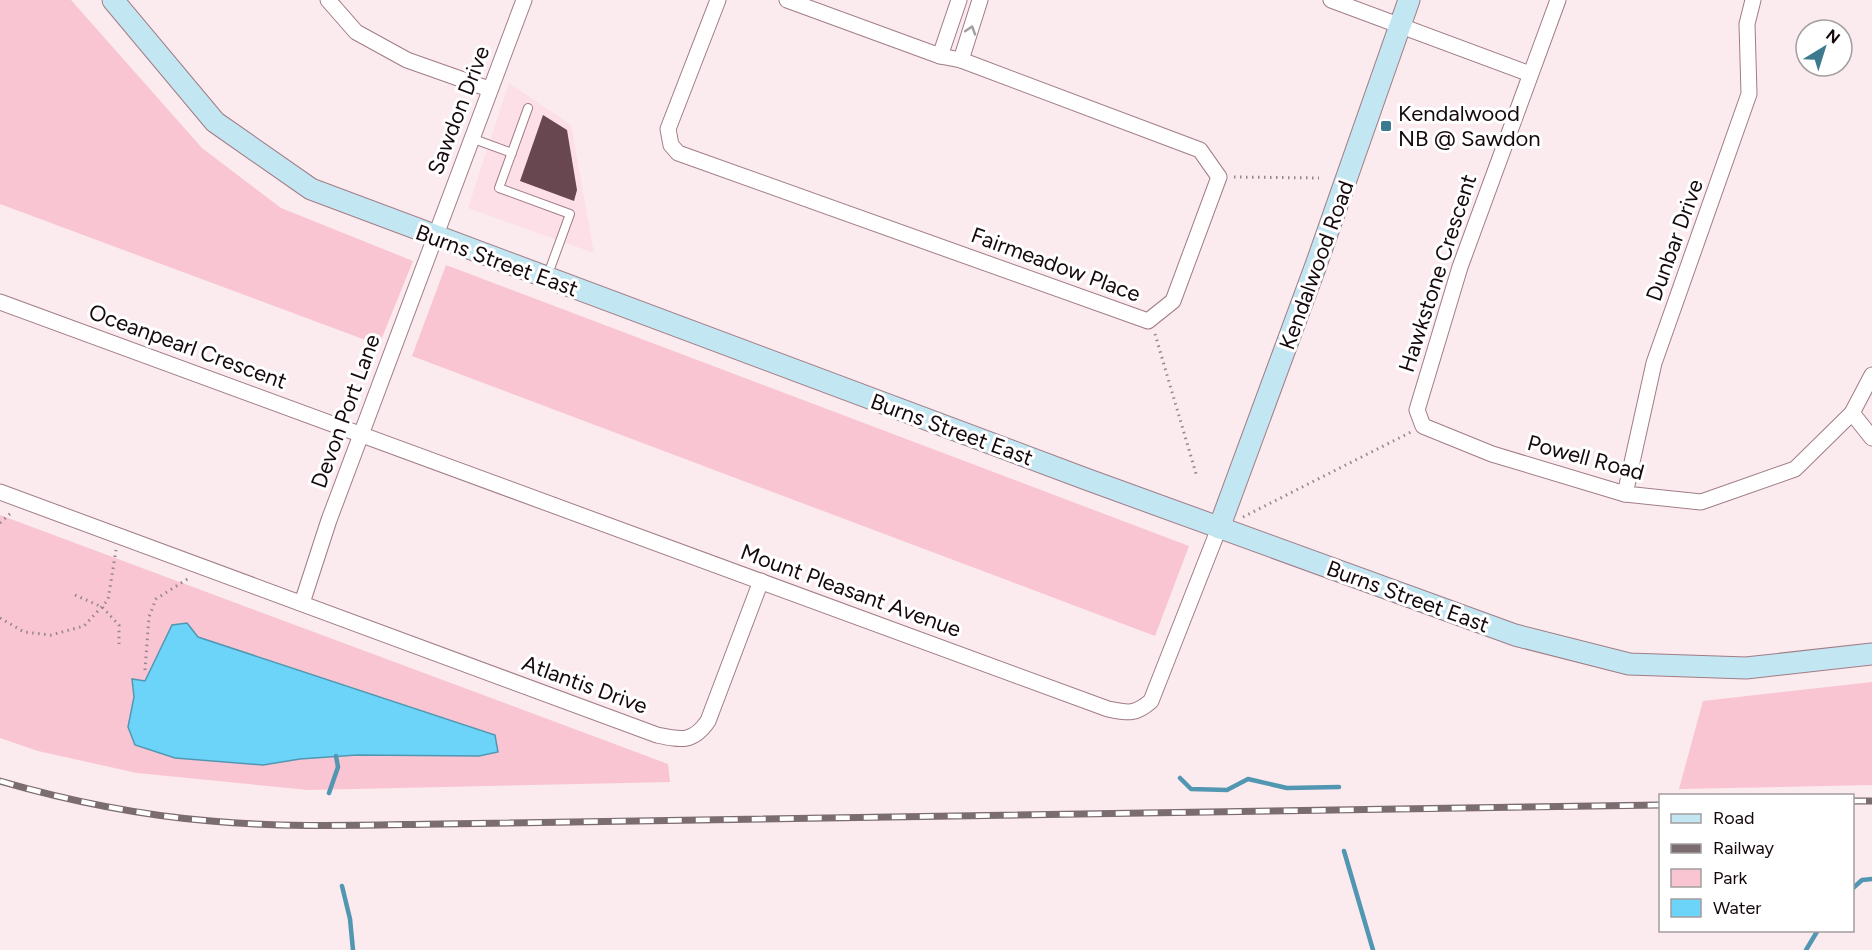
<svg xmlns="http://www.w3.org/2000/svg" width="1872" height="950" viewBox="0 0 1872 950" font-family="Figtree,sans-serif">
<rect width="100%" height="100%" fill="#fbeaee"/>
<polygon fill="#fddfe7" points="509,83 571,125 594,253 468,208"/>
<g fill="#f9c5d3">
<polygon points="0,0 71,0 202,148 281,208 413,261 379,345 0,204"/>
<polygon points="446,265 1189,546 1155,636 412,356"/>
<polygon points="0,515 668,764 670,782 308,790 137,773 38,751 0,738"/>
<polygon points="1872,682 1872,785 1679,789 1703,701"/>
</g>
<polygon fill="#6cd4f9" stroke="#5297b2" stroke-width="1.5" points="187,623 198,637 495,735 498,752 479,756 357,755 300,759 263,765 175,758 135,745 128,727 134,697 132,679 145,681 172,625"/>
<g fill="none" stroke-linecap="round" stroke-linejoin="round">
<g stroke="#5297b2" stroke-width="4.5">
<polyline points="1180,778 1191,789 1227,790 1248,779 1287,788 1339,787"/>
<polyline points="329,793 338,767 336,756"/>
<polyline points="1344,851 1373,950"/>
<polyline points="342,886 350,919 353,950"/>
<polyline points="1852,889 1862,880 1872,879"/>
<polyline points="1806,950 1818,930"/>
</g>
</g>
<polygon fill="#694751" points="543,115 567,130 577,190 574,201 520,181"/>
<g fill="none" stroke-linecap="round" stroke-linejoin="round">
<defs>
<g id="lane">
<polyline points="528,108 499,188 570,214 547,277"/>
<polyline points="471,138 512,153"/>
</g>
<g id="street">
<polyline points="328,0 356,32 407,60 489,89"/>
<polyline points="718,0 668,129 671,145 678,153 1148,321 1173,301 1219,177 1200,150 961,60 940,56 787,0"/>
<polyline points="1331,0 1530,74"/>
<polyline points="1558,0 1460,267 1417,410 1423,426 1492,454 1625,494 1701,502 1795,469 1852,413 1872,375"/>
<polyline points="940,56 959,0"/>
<polyline points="961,60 980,0"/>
<path d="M0 302 1108 709C1128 713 1135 715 1151 701L1219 528"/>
<polyline points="1852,413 1872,438"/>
<path d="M0 492 657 735C681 740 693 743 708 721L761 581"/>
<polyline points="1625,494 1654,363 1749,94 1747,24 1753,0"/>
<polyline points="302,603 329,520 524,0"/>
</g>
<g id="secondary">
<polyline points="113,0 215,122 311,189 1086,479 1515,635 1629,664 1746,668 1872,654"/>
<polyline points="1219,528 1316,265 1409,0"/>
</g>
</defs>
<use href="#lane" stroke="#a17c86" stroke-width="10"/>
<use href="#street" stroke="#a17c86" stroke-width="17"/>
<use href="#secondary" stroke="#a17c86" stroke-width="23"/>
<g stroke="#95868a" stroke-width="3" stroke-dasharray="1.5 4.5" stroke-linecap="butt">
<polyline points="1234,177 1319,178"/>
<polyline points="1155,334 1197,477"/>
<polyline points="1243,517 1411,432"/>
<polyline points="0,523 12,512"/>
<polyline points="75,595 102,607 119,625 119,644"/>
<polyline points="0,618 24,632 51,635 84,626 108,600 116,550"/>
<polyline points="145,670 149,617 156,599 189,578"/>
</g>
<use href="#lane" stroke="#fff" stroke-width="8"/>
<use href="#street" stroke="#fff" stroke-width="15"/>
<use href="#secondary" stroke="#c2e6f2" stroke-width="21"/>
<defs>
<g id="rail">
<path d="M0 781C69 801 140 815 211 821 288 828 365 825 441 824L1660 805"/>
<polyline points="1852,801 1872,801"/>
</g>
</defs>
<use href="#rail" stroke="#7b6c70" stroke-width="7"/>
<use href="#rail" stroke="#fff" stroke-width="4.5" stroke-dasharray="14" stroke-linecap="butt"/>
</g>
<defs><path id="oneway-chevron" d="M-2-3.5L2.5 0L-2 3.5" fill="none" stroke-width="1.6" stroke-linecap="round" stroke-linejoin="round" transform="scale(1.5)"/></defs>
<use stroke="#a29d9e" href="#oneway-chevron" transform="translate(971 30) rotate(-72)"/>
<rect fill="#3d7a90" stroke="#fff" stroke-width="2" x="1380" y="120" width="12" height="12" rx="3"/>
<g text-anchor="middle" stroke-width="6" stroke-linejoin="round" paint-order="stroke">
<g font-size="22" fill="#16090d" stroke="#fff">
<text transform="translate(458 110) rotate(-69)" y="8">Sawdon Drive</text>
<text transform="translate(1674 240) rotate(-70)" y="8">Dunbar Drive</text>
<text transform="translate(497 260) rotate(20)" y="8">Burns Street East</text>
<text transform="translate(1056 264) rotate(20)" y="8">Fairmeadow Place</text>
<text transform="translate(1316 265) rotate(-70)" y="8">Kendalwood Road</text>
<text transform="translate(1437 273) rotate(-72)" y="8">Hawkstone Crescent</text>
<text transform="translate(188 346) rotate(20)" y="8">Oceanpearl Crescent</text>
<text transform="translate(345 411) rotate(-70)" y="8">Devon Port Lane</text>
<text transform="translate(952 429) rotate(20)" y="8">Burns Street East</text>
<text transform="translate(1586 457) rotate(15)" y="8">Powell Road</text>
<text transform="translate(851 590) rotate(20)" y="8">Mount Pleasant Avenue</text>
<text transform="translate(1408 596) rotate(20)" y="8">Burns Street East</text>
<text transform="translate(585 684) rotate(20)" y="8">Atlantis Drive</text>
</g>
<g font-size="22" fill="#16090d" stroke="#fff" text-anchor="start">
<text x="1398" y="121">Kendalwood<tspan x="1398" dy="25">NB @ Sawdon</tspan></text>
</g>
</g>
<rect x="1659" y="794" width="195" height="138" fill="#ffffff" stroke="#a29d9e" stroke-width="1.5"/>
<rect x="1671" y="814" width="30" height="9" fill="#c2e6f2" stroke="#a29d9e" stroke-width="1.5"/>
<text x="1713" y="824" font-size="18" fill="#16090d">Road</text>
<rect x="1671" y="844" width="30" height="9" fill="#7b6c70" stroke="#a29d9e" stroke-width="1.5"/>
<text x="1713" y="854" font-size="18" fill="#16090d">Railway</text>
<rect x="1671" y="869" width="30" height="18" fill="#f9c5d3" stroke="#a29d9e" stroke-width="1.5"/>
<text x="1713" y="884" font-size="18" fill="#16090d">Park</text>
<rect x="1671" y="899" width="30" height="18" fill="#6cd4f9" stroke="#a29d9e" stroke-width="1.5"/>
<text x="1713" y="914" font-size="18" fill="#16090d">Water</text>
<g transform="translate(1824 48) rotate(38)"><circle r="28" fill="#ffffff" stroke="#a29d9e" stroke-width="1.5"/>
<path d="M0-4.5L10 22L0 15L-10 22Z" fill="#3d7a90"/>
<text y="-9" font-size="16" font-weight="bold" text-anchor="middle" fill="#16090d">N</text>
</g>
</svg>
